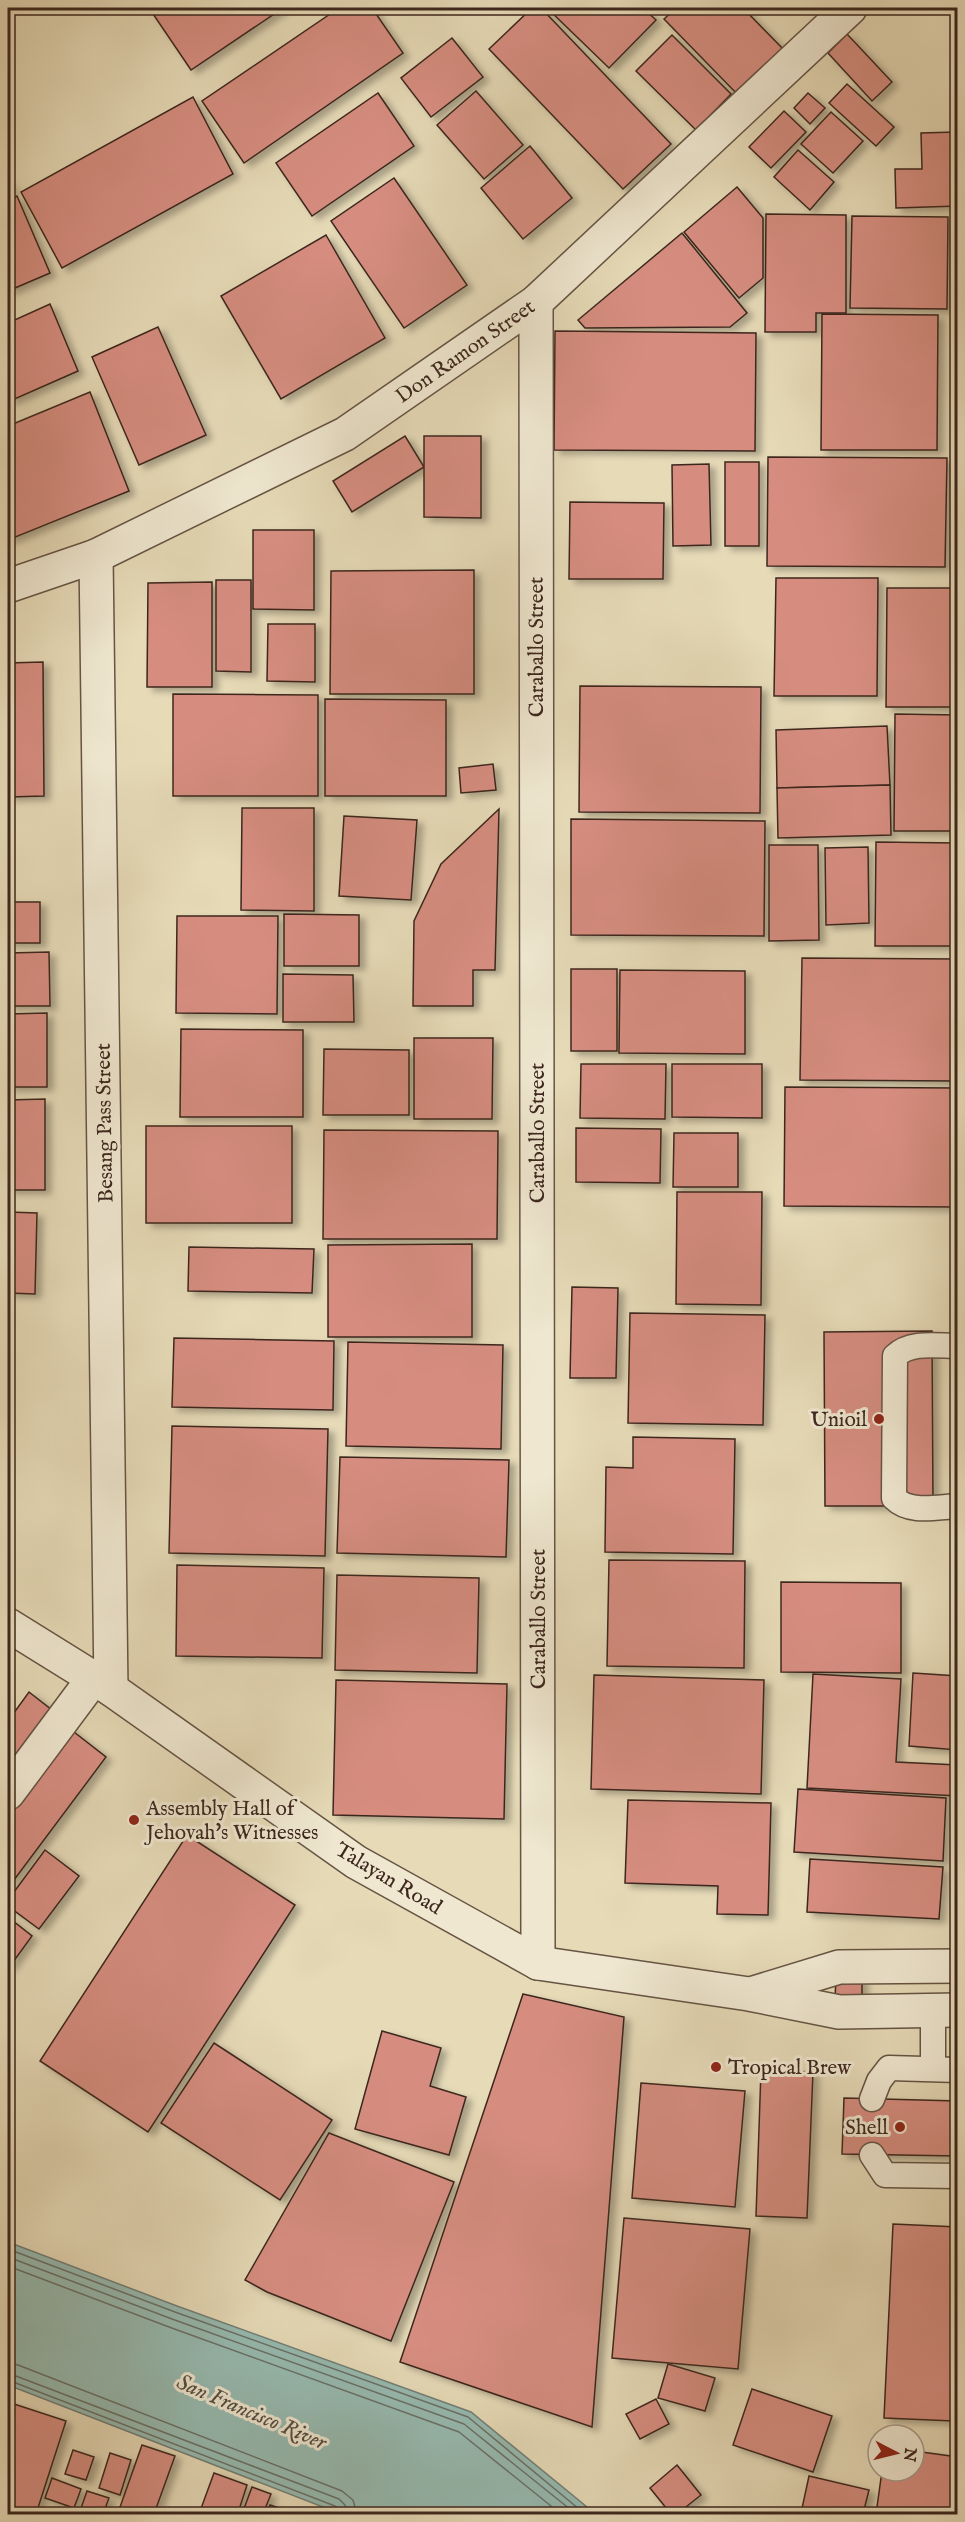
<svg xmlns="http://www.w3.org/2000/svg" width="965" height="2522" viewBox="0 0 965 2522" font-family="'IM FELL English',serif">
<defs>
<filter id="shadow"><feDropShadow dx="6" dy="4" stdDeviation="3" flood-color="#0004"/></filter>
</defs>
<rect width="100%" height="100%" fill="#e6dab7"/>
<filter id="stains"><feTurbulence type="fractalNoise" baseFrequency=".00333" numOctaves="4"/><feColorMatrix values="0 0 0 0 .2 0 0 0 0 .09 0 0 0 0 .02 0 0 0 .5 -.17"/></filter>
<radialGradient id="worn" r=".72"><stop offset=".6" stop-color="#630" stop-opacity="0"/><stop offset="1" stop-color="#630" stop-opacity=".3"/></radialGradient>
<polygon fill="#96bab0" stroke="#727f76" stroke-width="1.5" points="8,2242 177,2306 471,2412 587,2507 592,2514 341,2514 8,2385"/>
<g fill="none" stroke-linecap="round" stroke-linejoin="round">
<g stroke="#697067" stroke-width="1.5">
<polyline points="8,2249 175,2312 468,2417 585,2514"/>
<polyline points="8,2257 172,2319 464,2424 576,2514"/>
<polyline points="8,2266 169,2327 459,2432 561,2514"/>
<polyline points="8,2363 18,2365 342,2491 353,2500 357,2514"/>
<polyline points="8,2373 339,2499 345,2505 348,2514"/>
<polyline points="8,2380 335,2506 340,2510 340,2514"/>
</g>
</g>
<g fill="#d68d80" stroke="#3c271e" stroke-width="1.5" filter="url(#shadow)">
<polygon points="149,8 283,8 191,70"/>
<polygon points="339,8 372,8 403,53 244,163 202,101"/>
<polygon points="532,8 541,8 671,144 623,189 489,49"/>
<polygon points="547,8 643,8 656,20 609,68"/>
<polygon points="676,8 743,8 785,51 739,96 664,19"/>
<polygon points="847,34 892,82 872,101 828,53"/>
<polygon points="672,35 731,94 696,130 636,71"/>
<polygon points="452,38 483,77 431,117 401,78"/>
<polygon points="847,84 894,127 876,146 829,103"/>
<polygon points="476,91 523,145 484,179 437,125"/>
<polygon points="378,93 414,146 312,216 276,163"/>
<polygon points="808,93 825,108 810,124 794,108"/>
<polygon points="193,97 233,174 62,268 21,192"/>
<polygon points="784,111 806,132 771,168 749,147"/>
<polygon points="831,112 863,141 833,173 801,144"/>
<polygon points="956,132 958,206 896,208 895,169 922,169 921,133"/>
<polygon points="530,146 572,198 523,239 481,188"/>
<polygon points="798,150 834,182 810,210 774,177"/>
<polygon points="394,178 467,285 404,328 331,221"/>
<polygon points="8,180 13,192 8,195"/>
<polygon points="737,187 763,218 763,278 739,298 684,232"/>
<polygon points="17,196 50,273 8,291 8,201"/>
<polygon points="766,214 846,215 846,313 816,313 816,332 765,332"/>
<polygon points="852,216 948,217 947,309 850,308"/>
<polygon points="682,233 747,313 730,327 585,328 578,320"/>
<polygon points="326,235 385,338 281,399 221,296"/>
<polygon points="50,304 78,371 10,401 8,394 8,323"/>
<polygon points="822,314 938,315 937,450 821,450"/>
<polygon points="158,327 206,435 139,465 92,357"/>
<polygon points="555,331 756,333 755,451 554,450"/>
<polygon points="90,392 129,491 8,540 8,426"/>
<polygon points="405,436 424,467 352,512 333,481"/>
<polygon points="424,436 481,436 481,518 424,517"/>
<polygon points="768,457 947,458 945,567 767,566"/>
<rect x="725" y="462" width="34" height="84"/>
<polygon points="709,464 711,545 673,546 672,465"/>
<polygon points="570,502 664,503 663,579 569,579"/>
<polygon points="253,530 314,530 314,610 253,609"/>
<polygon points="474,570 474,694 330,694 331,571"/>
<polygon points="776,578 878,578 877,696 774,696"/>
<polygon points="216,580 251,580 251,672 216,671"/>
<polygon points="212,582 212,687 147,687 148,583"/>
<polygon points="887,588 958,588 958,707 886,707"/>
<polygon points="268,624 315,624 315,682 267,681"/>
<polygon points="43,662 44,796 8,797 8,663"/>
<polygon points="580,686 761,687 760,813 579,812"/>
<polygon points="173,694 318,695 318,796 173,796"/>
<polygon points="325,699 446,700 446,796 325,796"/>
<polygon points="895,714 958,715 958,831 894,831"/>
<polygon points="887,726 890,785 777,788 776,730"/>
<polygon points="493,764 496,790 461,793 459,768"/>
<polygon points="890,785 891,835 778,838 777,788"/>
<polygon points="242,808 314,808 314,911 241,910"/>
<polygon points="499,809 495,970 473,970 473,1006 413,1006 414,921 441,864"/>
<polygon points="344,816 417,820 411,900 339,896"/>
<polygon points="571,819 765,821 764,936 571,935"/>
<polygon points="876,842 958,843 958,946 875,946"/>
<polygon points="769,845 818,845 819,940 769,941"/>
<polygon points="868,847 869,923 826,925 825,848"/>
<rect x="8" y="902" width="32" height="41"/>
<polygon points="284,914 359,915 359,966 284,966"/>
<polygon points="177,916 278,916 277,1014 176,1013"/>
<polygon points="49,952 50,1006 8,1006 8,953"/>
<polygon points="802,958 958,959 958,1081 800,1080"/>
<rect x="571" y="969" width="46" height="82"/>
<polygon points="620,970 745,971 745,1054 619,1053"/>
<polygon points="283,974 353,975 354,1022 283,1022"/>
<polygon points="47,1013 47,1087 8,1087 8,1014"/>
<polygon points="181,1029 303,1030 303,1117 180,1117"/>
<polygon points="414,1038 493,1038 492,1119 414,1119"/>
<polygon points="324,1049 409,1050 409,1115 323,1115"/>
<polygon points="581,1064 666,1064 665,1119 580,1118"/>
<polygon points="672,1064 762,1064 762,1118 672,1117"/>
<polygon points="785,1087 958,1088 958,1207 784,1206"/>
<polygon points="45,1099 45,1190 8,1190 8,1100"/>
<rect x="146" y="1126" width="146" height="97"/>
<polygon points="576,1128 661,1129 660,1183 576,1182"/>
<polygon points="324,1130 498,1131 497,1239 323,1239"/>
<polygon points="674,1133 738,1133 738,1187 673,1187"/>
<polygon points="677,1192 762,1192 761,1305 676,1304"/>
<polygon points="8,1212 37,1213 35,1294 8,1293"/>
<polygon points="472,1244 472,1337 328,1337 328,1245"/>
<polygon points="189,1247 314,1249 312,1293 188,1291"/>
<polygon points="572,1287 618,1288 616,1378 570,1378"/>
<polygon points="630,1313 765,1315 763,1425 628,1423"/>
<polygon points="932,1331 933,1506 825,1506 824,1332"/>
<polygon points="174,1338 334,1341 333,1410 172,1407"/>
<polygon points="348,1342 503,1345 501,1449 346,1446"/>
<polygon points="172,1426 328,1429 325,1556 169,1553"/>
<polygon points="633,1437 735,1439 733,1554 605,1552 606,1467 633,1468"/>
<polygon points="340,1457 509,1460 506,1557 337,1553"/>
<polygon points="609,1560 745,1561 744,1668 607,1666"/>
<polygon points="177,1565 324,1568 322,1658 176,1656"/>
<polygon points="337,1575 479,1578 477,1673 335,1670"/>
<polygon points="781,1582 901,1583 901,1673 781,1672"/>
<polygon points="913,1673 958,1676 958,1750 909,1746"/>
<polygon points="813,1674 901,1679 896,1762 958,1765 958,1796 807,1788"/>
<polygon points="594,1675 764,1680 761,1794 591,1789"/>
<polygon points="336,1680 507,1684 504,1819 333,1815"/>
<polygon points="29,1692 57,1714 8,1781 8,1721"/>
<polygon points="65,1725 106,1757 8,1888 8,1802"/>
<polygon points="798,1789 946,1798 943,1861 794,1852"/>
<polygon points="628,1800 771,1803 768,1915 717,1914 718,1886 625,1883"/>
<polygon points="187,1835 295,1905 148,2132 40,2061"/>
<polygon points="45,1850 79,1876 39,1929 8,1906 8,1900"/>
<polygon points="810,1859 943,1867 939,1919 807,1912"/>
<polygon points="8,1917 32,1936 8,1969"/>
<polygon points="836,1977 862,1978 862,2000 835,2000"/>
<polygon points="523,1994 624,2017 592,2427 400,2362"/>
<polygon points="382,2031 441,2048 430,2086 466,2097 449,2155 355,2129"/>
<polygon points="214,2043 332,2120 280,2200 161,2123"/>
<polygon points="761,2070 813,2072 807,2218 756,2216"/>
<polygon points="641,2083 745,2091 735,2207 632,2198"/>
<polygon points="844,2098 958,2101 958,2156 842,2154"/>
<polygon points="329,2133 454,2182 391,2341 267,2292 245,2280"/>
<polygon points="624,2218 750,2229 738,2369 612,2358"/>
<polygon points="893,2224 958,2227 958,2341 954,2421 884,2418"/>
<polygon points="668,2364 715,2378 705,2411 658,2398"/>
<polygon points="752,2389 832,2416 813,2472 733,2445"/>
<polygon points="656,2399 669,2424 640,2439 626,2414"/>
<polygon points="8,2402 66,2421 36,2514 8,2505"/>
<polygon points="142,2445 175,2456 154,2514 133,2514 119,2510"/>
<polygon points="73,2450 94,2457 86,2480 65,2474"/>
<polygon points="914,2451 958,2457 958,2514 876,2514 882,2471 914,2471"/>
<polygon points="110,2453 131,2460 120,2495 99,2488"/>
<polygon points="677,2465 701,2495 677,2514 671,2514 650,2488"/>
<polygon points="214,2473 247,2485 238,2513 233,2511 231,2514 199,2514"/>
<polygon points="809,2476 869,2490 863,2514 801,2513"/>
<polygon points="52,2478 81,2489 74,2508 45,2498"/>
<polygon points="252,2487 271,2494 263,2514 242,2514"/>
<polygon points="87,2491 109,2498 103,2514 79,2514"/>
<polygon points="270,2505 298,2514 267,2514"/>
</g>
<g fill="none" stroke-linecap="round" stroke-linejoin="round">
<defs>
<g id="service">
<path d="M958 1346C937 1346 911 1341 895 1356L894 1498C910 1514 936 1507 958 1506"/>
<polyline points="933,2009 933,2068"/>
<polyline points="872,2099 879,2081 889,2068 958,2070"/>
<polyline points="872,2155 885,2175 958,2176"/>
</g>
<g id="minor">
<polyline points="536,302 538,1963"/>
<polyline points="96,556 111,1689"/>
<polyline points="8,586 96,556 345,434 536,302 850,8"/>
<polyline points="8,1625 111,1689 356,1862 538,1963 749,1994 839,2012 958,2010"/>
<polyline points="8,1793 93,1679"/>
<polyline points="754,1993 839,1967 958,1966"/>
</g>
</defs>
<use href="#service" stroke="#665444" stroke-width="27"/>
<use href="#minor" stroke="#665444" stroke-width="36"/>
<use href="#service" stroke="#efe7d0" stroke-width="24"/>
<use href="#minor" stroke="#efe7d0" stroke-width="33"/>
</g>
<g fill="#8f2418" stroke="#efe7d0" stroke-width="2">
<circle cx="879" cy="1419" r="6"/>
<circle cx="134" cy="1820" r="6"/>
<circle cx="716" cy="2067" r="6"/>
<circle cx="900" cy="2127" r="6"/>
</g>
<g text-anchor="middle" stroke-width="6" stroke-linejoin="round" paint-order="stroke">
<g font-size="21" fill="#3c271e" stroke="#efe7d0">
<text transform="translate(465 351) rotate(-35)" y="7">Don Ramon Street</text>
<text transform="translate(536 647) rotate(-90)" y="7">Caraballo Street</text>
<text transform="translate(104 1123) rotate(-91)" y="7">Besang Pass Street</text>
<text transform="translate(537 1133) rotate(-90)" y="7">Caraballo Street</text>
<text transform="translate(538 1619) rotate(-90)" y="7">Caraballo Street</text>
<text transform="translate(389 1878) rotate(31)" y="7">Talayan Road</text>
</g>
<g font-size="21" fill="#3c271e" stroke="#efe7d0" text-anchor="end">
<text x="867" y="1426">Unioil</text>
<text x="146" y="1815" text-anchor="start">Assembly Hall of<tspan x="146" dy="24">Jehovah's Witnesses</tspan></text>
<text x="728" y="2074" text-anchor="start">Tropical Brew</text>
<text x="888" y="2134">Shell</text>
</g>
<g font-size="22" font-style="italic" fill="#524c42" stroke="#efe7d0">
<text transform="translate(252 2411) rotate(23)" y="8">San Francisco River</text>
</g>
</g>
<rect width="965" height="2522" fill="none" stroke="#e6dab7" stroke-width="30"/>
<rect x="9" y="9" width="947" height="2504" fill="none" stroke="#3c271e" stroke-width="3"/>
<rect x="15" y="15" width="935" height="2492" fill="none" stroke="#3c271e" stroke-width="1.5"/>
<g transform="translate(896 2453) rotate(97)"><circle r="28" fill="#efe7d0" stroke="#a79a89" stroke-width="1.5"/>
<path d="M0-4.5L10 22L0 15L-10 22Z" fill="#8f2418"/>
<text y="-9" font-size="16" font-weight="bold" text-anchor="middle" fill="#3c271e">N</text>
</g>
<rect width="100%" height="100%" filter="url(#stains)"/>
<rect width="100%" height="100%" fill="url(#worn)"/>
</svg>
